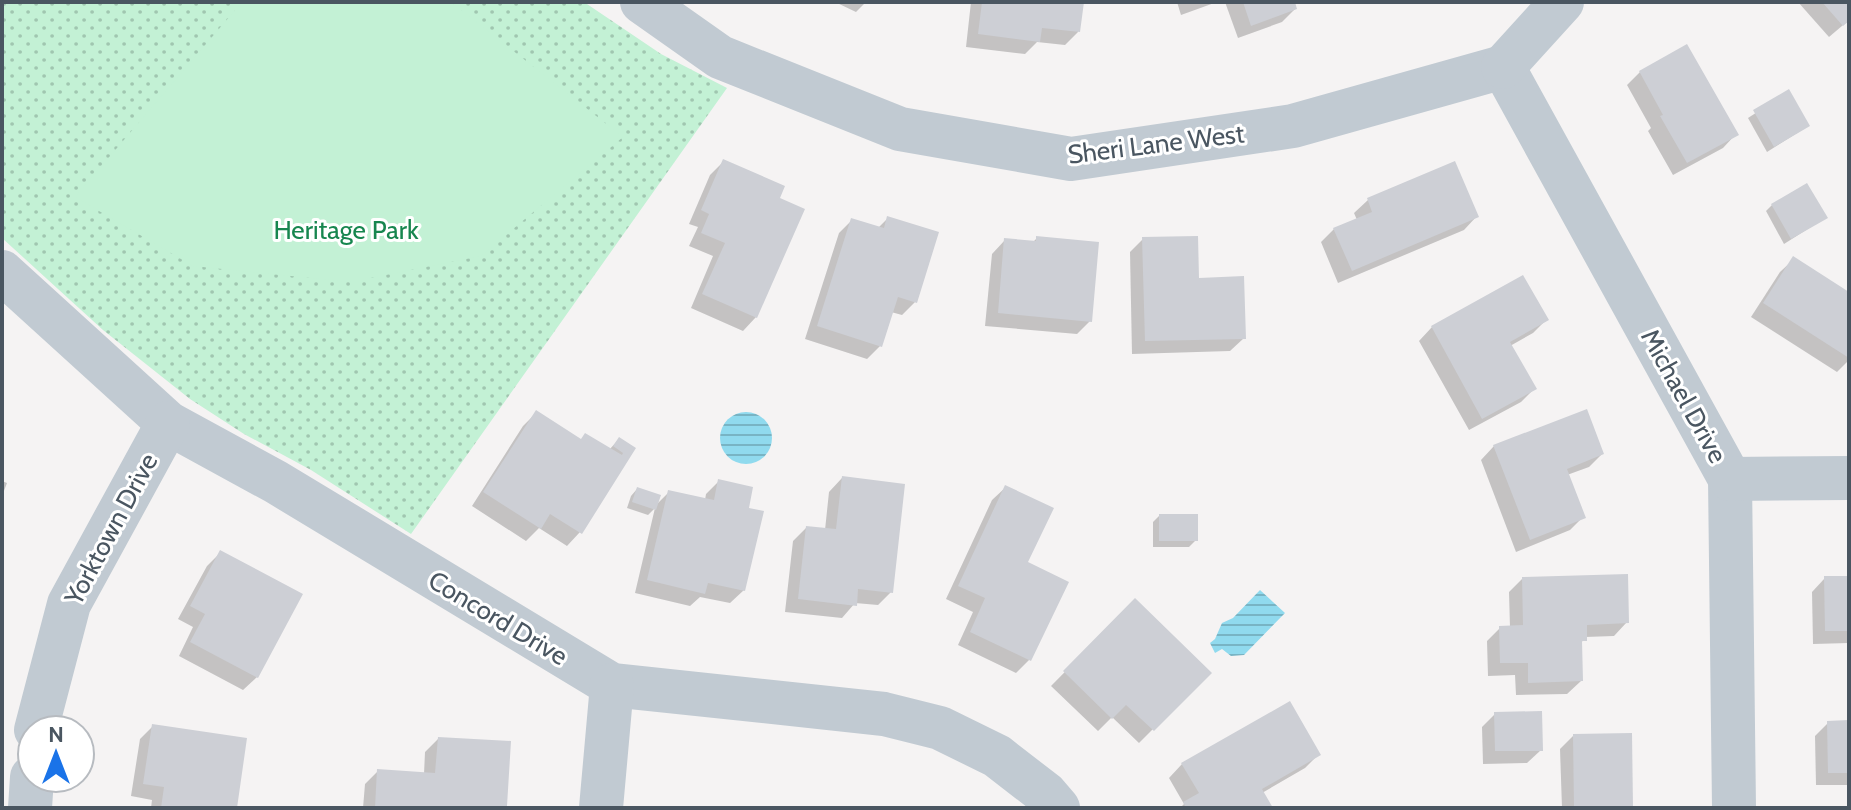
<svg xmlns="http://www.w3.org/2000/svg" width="1851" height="810" viewBox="0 0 1851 810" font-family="Cabin,sans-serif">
<defs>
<pattern id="grass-dots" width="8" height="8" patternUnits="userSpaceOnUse" patternTransform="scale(2)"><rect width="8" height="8" fill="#c3f1d5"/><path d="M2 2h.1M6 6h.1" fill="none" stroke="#a0c6b0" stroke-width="1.8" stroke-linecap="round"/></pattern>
<pattern id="water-rules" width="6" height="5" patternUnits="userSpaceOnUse" patternTransform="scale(2)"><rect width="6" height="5" fill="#90daee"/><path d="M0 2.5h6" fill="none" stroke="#78b4c4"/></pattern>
</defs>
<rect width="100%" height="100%" fill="#f5f3f3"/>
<polygon fill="url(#grass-dots)" points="2,2 584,2 661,54 727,88 411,534 311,470 244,434 190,399 103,330 2,238"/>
<polygon fill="#c3f1d5" points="242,2 451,2 623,137 481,256 350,282 193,266 75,197"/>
<g fill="url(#water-rules)">
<circle cx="746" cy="438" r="26"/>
<polygon points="1260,590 1285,613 1244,655 1231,656 1222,649 1215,653 1210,643 1215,639 1222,623 1233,618"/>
</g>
<g fill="#0003">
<polygon points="835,2 866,2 856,12"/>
<polygon points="971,2 1082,2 1078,32 1065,45 1037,42 1025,54 966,47"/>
<polygon points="1177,2 1217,2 1181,15"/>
<polygon points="1225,2 1293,2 1295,9 1282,22 1238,38"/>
<polygon points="1798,2 1849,2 1849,20 1829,37"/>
<polygon points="1640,72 1736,134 1723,148 1673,175 1648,131 1651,128 1627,85"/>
<polygon points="1788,92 1808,126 1767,152 1748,118"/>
<polygon points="723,162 756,317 743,331 691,308 713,256 689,246 698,227 689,224 710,175"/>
<polygon points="1368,200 1477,216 1464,230 1338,283 1321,242 1334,229 1357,220 1354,213"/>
<polygon points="1772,205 1825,218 1784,244 1766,211"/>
<polygon points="888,218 915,302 902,315 891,312 881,345 867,359 805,339 839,233 852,220 878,228"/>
<polygon points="1037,238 1090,321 1077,334 985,326 992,254 1005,240 1032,243"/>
<polygon points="1143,239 1197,280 1244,338 1230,351 1132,354 1130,252"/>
<polygon points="1794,259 1849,294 1849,360 1837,372 1751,317 1780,272"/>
<polygon points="1546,320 1533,333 1510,346 1534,389 1521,402 1469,430 1419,341 1432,327"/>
<polygon points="536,413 580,440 609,450 619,439 633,449 580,532 567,546 539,528 526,541 472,506 523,426"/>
<polygon points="1494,446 1602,454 1589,467 1567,475 1583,517 1570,530 1516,552 1481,460"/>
<polygon points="842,478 891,592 878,605 855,603 842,618 785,612 793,541 806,528 825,530 829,492"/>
<polygon points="2,481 7,483 2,496"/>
<polygon points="719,481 747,509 744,590 730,603 700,597 690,606 635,593 655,508 648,515 627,508 631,496 637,489 656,505 669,492 705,500 706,494"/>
<polygon points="1006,487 1025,563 1030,659 1016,673 958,645 973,612 946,599 992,500"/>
<polygon points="1159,516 1196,540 1189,547 1153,547 1153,522"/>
<polygon points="220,553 257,677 243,690 179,656 193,627 178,619 207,566"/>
<polygon points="1825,578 1849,578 1849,643 1813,644 1812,592"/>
<polygon points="1522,579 1627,622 1614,636 1585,637 1580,645 1581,681 1567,694 1516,695 1515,675 1488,676 1487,641 1500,628 1510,628 1509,592"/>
<polygon points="1135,601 1209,673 1139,743 1112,717 1098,731 1051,686"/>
<polygon points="1495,714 1541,750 1527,763 1483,764 1482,727"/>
<polygon points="1849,722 1849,785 1816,785 1815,736 1828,723"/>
<polygon points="153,726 235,808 151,808 152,800 131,796 140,739"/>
<polygon points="1573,736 1631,808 1562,808 1560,749"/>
<polygon points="438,739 505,805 502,808 363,808 365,784 378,771 424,774 425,752"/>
<polygon points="1318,755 1305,768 1262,793 1271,808 1180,808 1184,804 1169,778 1182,764"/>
</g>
<g fill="#cdcfd5">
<polygon points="982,2 1084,2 1080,32 1042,28 1040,42 978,34"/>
<polygon points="1243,2 1295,2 1297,9 1251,26"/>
<polygon points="1822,2 1849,2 1849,21 1843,26"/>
<polygon points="1687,44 1739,135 1687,163 1660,116 1663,115 1639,71"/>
<polygon points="1789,89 1810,126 1774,147 1753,110"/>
<polygon points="723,159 785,186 780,198 805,209 757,318 702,294 725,243 701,233 709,214 701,210"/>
<polygon points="1455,161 1479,217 1352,271 1333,228 1372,212 1367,198"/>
<polygon points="1807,183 1828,218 1791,239 1771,204"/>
<polygon points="887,216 939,232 917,303 898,297 882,347 817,326 851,218 884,228"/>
<polygon points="1036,236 1099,242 1092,322 998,313 1004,238 1036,241"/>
<polygon points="1198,236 1199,278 1244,276 1246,339 1145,341 1142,237"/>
<polygon points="1793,256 1849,292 1849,358 1763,303"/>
<polygon points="1523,275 1549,320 1510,342 1537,389 1482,419 1431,326"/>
<polygon points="1587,409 1604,454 1567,469 1586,518 1530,540 1493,445"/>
<polygon points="536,410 581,439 585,433 622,455 623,453 613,446 619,437 636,448 582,534 550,514 541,529 483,492"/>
<polygon points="842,476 905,484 893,593 858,589 857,606 798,599 806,526 836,529"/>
<polygon points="718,479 753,487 749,508 764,511 745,591 708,583 705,594 647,580 668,490 714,500"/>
<polygon points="1005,485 1054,508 1028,562 1069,582 1031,661 970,632 985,598 958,586"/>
<polygon points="637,487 661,495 656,510 632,502"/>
<rect x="1159" y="514" width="39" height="27"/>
<polygon points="220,550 303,594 258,678 190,642 205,614 190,606"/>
<polygon points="1628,574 1629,623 1587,625 1587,641 1582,641 1583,681 1528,683 1528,663 1500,663 1499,626 1523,625 1522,577"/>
<polygon points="1824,576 1849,576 1849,631 1825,631"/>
<polygon points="1135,598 1212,673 1154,731 1126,705 1112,719 1063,671"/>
<polygon points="1290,701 1321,755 1262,789 1273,808 1186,808 1183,802 1199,793 1181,763"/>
<polygon points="1542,711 1543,751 1495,751 1494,712"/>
<polygon points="1849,720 1849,773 1828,773 1827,721"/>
<polygon points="152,724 247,738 237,808 161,808 164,787 143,784"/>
<polygon points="1632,733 1633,808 1574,808 1573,734"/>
<polygon points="438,737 511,741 507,806 375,808 377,769 435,773"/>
</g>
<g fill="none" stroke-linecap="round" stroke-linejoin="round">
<g stroke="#c1cad2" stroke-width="44">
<polyline points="642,2 720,57 900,129 1071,159 1293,126 1503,67"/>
<polyline points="1503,67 1730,479 1734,808"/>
<polyline points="1503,67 1562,2"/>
<polyline points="2,272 168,423 276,482 612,685 884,714 940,728 997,756 1046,794 1058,808"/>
<polyline points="1730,479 1849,478"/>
<polyline points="36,730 69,604 168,423"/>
<polyline points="30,808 32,777"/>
<polyline points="601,808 612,685"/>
</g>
</g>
<g text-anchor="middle" stroke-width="6" stroke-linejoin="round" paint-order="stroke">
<g font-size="26" fill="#4a5661" stroke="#fff">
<text transform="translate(1156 144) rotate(-7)" y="9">Sheri Lane West</text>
<text transform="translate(1684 396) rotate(61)" y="9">Michael Drive</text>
<text transform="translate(111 529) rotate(-62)" y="9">Yorktown Drive</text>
<text transform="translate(498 618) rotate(31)" y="9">Concord Drive</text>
</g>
<g font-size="26" fill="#17864f" stroke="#fff">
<text x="346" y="239">Heritage Park</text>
</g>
</g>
<rect width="1851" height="810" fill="none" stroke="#4a5661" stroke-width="8"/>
<g transform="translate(56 754)"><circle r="38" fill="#ffffff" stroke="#b7bbc0" stroke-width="2"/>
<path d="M0-6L14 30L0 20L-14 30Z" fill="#1a73e8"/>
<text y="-12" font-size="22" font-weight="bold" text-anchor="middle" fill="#4a5661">N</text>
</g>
</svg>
